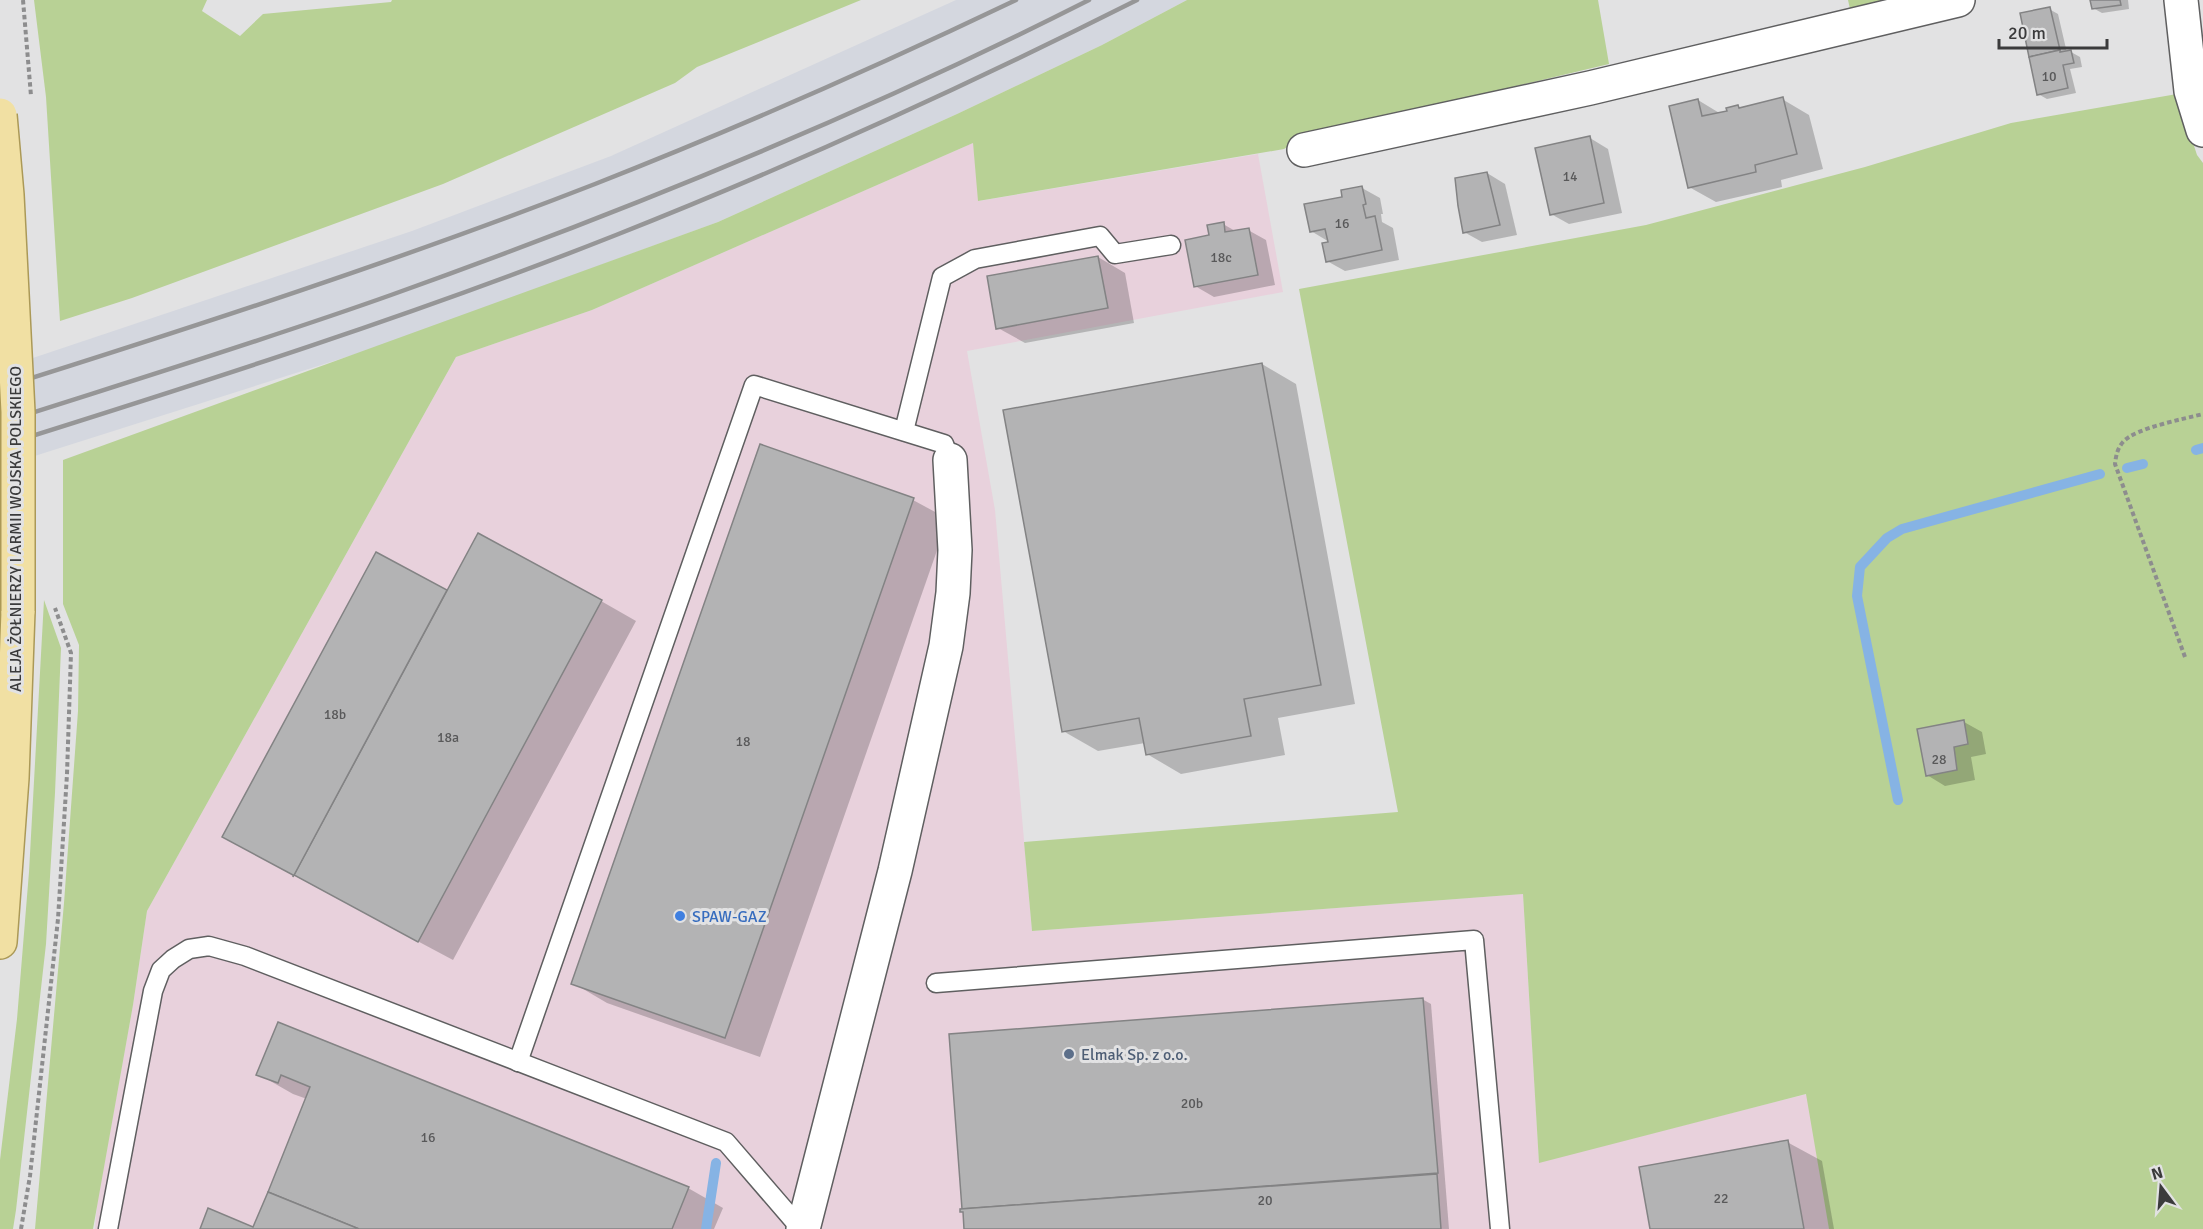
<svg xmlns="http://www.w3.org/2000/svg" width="2203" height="1229" viewBox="0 0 2203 1229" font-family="Signika,sans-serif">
<rect width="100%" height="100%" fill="#e2e2e3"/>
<polygon fill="#d4d7df" points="956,0 1187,0 1102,45 957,114 718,222 378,347 0,467 0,369 412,231 611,156"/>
<polygon fill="#e8d1dc" points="973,143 979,201 1258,154 1283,292 967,351 995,510 1032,931 1523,894 1539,1162 1807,1094 1829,1229 95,1229 97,1204 133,1005 147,911 456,357 592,310"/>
<g fill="#b8d195">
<polygon points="34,0 207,0 202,11 240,36 263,14 391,2 392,0 861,0 697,67 675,83 443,184 132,298 60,321 46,97"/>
<polygon points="1187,0 1598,0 1609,64 1302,137 1284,149 978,201 973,143 592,310 456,357 147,911 133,1005 93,1229 35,1229 64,903 78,711 79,645 63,604 63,460 718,222 957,114 1102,45"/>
<polygon points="1848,0 1887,0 1850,9"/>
<polygon points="2177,94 2197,155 2203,163 2203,1229 1829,1229 1806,1094 1539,1163 1523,894 1032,931 1024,842 1398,812 1299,289 1646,225 1865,167 2011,123"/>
<polygon points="44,600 61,648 55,793 46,944 16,1210 13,1229 0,1229 0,1160 17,1019 29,872"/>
</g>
<g fill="#0003">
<polygon points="2092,0 2128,0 2129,9 2102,13 2093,8"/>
<polygon points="2049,9 2058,14 2067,53 2071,52 2080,57 2082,67 2070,69 2076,93 2047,99 2038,94"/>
<polygon points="1782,99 1809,115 1823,169 1781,180 1782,187 1716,202 1689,187 1698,100 1721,114 1738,106 1742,109"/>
<polygon points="1590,138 1608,149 1622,213 1569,224 1551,214"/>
<polygon points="1487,173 1505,184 1517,235 1482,242 1464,232"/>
<polygon points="1362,188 1380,198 1383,214 1381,214 1382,222 1393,228 1399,260 1345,271 1327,261 1331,243 1311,231 1344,198"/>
<polygon points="1223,224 1237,232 1248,230 1266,240 1275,285 1214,297 1195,286 1211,236"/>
<polygon points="1098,257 1125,273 1134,323 1025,343 998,328"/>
<polygon points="1262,364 1296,384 1355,704 1278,718 1285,755 1181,774 1147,754 1145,743 1098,751 1063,731"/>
<polygon points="761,446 913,500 948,519 760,1057 607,1003 573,983"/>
<polygon points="377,554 448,592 601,601 636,621 453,960 258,856"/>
<polygon points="1964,722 1982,732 1986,754 1971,757 1975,780 1945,786 1927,775"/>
<polygon points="1422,999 1431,1004 1449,1229 966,1229"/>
<polygon points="279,1024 688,1188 723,1208 714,1229 201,1229 254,1228 307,1099 293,1094 258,1074"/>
<polygon points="1787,1142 1822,1161 1834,1229 1652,1229"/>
</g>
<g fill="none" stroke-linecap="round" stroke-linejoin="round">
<g stroke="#86b3e4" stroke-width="10">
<polyline points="2196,450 2203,448"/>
<polyline points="2127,468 2143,464"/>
<polyline points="1898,800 1857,596 1860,567 1887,538 1902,529 2100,474"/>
<polyline points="706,1229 716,1163"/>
</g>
</g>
<g fill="#b3b3b4" stroke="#838384" stroke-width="1.5">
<polygon points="2090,0 2120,0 2121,5 2092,9"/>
<polygon points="2050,7 2060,50 2029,57 2020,13"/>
<polygon points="2060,50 2060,52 2071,50 2074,63 2063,65 2068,88 2037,95 2029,57"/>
<polygon points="1783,97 1797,154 1755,165 1756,172 1688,188 1669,106 1698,99 1702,116 1727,111 1726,108 1738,105 1739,108"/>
<polygon points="1590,136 1604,203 1550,215 1535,148"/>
<polygon points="1487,172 1500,225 1463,233 1458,206 1455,178"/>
<polygon points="1362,186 1366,204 1363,205 1366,218 1375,216 1382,250 1326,262 1322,243 1328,242 1325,229 1310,232 1304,204 1342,197 1341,190"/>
<polygon points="1224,222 1225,232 1249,228 1258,275 1194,287 1185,240 1209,235 1207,225"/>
<polygon points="1098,256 1108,308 996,329 987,276"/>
<polygon points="1262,363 1321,685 1244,699 1251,736 1146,755 1139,718 1062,732 1003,410"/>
<polygon points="760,444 914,498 725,1038 571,984"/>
<polygon points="478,533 602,600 418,942 294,875"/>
<polygon points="376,552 447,590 293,877 293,875 222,837"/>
<polygon points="1964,720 1968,744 1954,747 1957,770 1926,776 1917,729"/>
<polygon points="1423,998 1438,1173 962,1209 949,1034"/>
<polygon points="278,1022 689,1187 672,1229 359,1229 268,1192 310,1087 281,1075 278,1083 256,1075"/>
<polygon points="1788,1140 1804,1229 1650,1229 1639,1167"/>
<polygon points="1437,1174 1441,1229 964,1229 963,1212 960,1212 960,1209"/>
<polygon points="268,1192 359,1229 200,1229 208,1208 253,1227"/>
</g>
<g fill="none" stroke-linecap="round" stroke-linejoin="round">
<defs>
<g id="service">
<polyline points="904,431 942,277 975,259 1100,236 1115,254 1171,245"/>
<polyline points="936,983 1474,940 1500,1229"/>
<polyline points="518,1062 754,385 944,444 950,460"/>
<polyline points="108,1229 153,991 161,970 173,959 189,949 209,946 245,956 726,1142 801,1229"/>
</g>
<g id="minor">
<polyline points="2181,0 2191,91 2203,130"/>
<polyline points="1304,150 1590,88 1958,0"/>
<polyline points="803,1229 895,871 946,646 953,593 955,550 950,460"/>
</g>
<polyline id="primary" points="0,942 12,778 18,611"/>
</defs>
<use href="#service" stroke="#5f5f60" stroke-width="21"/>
<use href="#minor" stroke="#5f5f60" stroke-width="36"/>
<use href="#primary" stroke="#ab9957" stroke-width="36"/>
<g stroke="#8d8d8e" stroke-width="4" stroke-dasharray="4.5 3" stroke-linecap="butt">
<path d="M2185 657 2115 464C2116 456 2117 449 2123 442 2135 428 2184 419 2203 414"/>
<polyline points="21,1229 30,1176 58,919 67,774 71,653 55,608"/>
</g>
<use href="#service" stroke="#fff" stroke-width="18"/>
<use href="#minor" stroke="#fff" stroke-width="33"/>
<use href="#primary" stroke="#f1e0a3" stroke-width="33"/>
<g stroke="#969697" stroke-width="4.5">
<path d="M0 388C200 325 400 260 595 184 738 128 878 66 1016 0"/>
<path d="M0 423C131 381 262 341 391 295 629 210 864 114 1089 0"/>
<path d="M0 446C207 381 414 315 616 235 793 165 966 86 1137 0"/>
</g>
<defs>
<polyline id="primary-bridge" points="0,115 7,195 18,412 18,611"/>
</defs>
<use href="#primary-bridge" stroke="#ab9957" stroke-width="36" stroke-linecap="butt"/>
<polyline stroke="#8d8d8e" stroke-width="4" stroke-dasharray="4.5 3" stroke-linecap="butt" points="23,0 31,96"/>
<use href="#primary-bridge" stroke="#f1e0a3" stroke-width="33"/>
</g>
<circle fill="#3f7fe0" stroke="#e2e2e3" stroke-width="2" cx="680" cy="916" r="6"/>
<circle fill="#5c6f8a" stroke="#e2e2e3" stroke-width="2" cx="1069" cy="1054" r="6"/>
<g text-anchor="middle" stroke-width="6" stroke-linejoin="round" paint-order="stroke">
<g font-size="14" fill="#59595a">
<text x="2049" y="81">10</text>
<text x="1570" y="181">14</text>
<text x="1342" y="228">16</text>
<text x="1221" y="262">18c</text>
<text x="335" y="719">18b</text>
<text x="448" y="742">18a</text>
<text x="743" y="746">18</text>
<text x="1939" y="764">28</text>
<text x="1192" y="1108">20b</text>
<text x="428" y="1142">16</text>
<text x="1721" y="1203">22</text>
<text x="1265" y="1205">20</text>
</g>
<g font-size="16" fill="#3b3b3c" stroke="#e2e2e3">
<text transform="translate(15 529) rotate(-90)" y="6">ALEJA ŻOŁNIERZY I ARMII WOJSKA POLSKIEGO</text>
</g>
<g font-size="16" fill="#366cbe" stroke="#e2e2e3" text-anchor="start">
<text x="692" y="922">SPAW-GAZ</text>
</g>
<g font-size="16" fill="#4e5e75" stroke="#e2e2e3" text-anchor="start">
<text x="1081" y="1060">Elmak Sp. z o.o.</text>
</g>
</g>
<g transform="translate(2161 1187) rotate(344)" stroke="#e2e2e3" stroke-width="4.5" paint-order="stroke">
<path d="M0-4.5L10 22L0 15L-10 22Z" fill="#3b3b3c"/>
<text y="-9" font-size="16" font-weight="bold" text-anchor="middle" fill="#3b3b3c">N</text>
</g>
<path d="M1999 39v9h108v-9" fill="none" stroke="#3b3b3c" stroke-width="3"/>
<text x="2008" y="39" font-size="18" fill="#3b3b3c" stroke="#e2e2e3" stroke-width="4.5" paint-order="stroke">20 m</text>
</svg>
